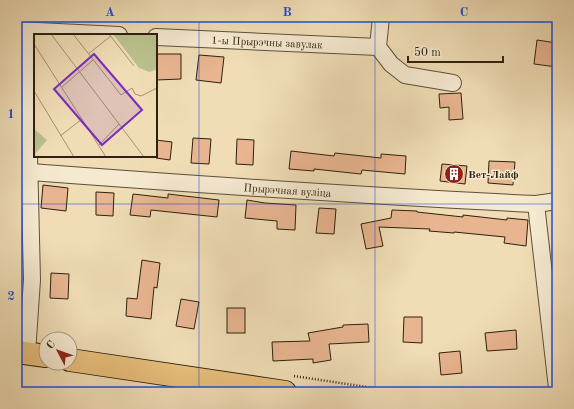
<svg xmlns="http://www.w3.org/2000/svg" width="574" height="409" viewBox="0 0 574 409" font-family="'Old Standard TT',serif">
<rect width="100%" height="100%" fill="#f0ddb6"/>
<filter id="stains"><feTurbulence type="fractalNoise" baseFrequency=".005" numOctaves="4"/><feColorMatrix values="0 0 0 0 .2 0 0 0 0 .09 0 0 0 0 .02 0 0 0 .5 -.17"/></filter>
<radialGradient id="worn" r=".72"><stop offset=".6" stop-color="#630" stop-opacity="0"/><stop offset="1" stop-color="#630" stop-opacity=".3"/></radialGradient>
<g fill="#e8b590" stroke="#2e210e">
<polygon points="537,40 557,43 557,67 534,64"/>
<polygon points="156,54 181,54 181,79 156,80"/>
<polygon points="199,55 224,57 221,83 196,80"/>
<polygon points="461,93 463,119 449,120 449,107 440,108 439,94"/>
<polygon points="193,138 211,139 209,164 191,163"/>
<polygon points="237,139 254,140 253,165 236,164"/>
<polygon points="156,140 172,142 170,160 156,158"/>
<polygon points="291,151 334,156 335,153 381,158 381,154 406,156 405,174 362,170 361,174 314,169 314,171 289,169"/>
<polygon points="489,161 515,162 513,185 488,183"/>
<polygon points="442,164 467,166 465,184 440,181"/>
<polygon points="43,185 68,188 66,211 41,208"/>
<polygon points="96,192 114,193 113,216 96,215"/>
<polygon points="133,194 168,198 168,194 219,200 217,217 151,210 150,217 130,215"/>
<polygon points="247,200 265,203 296,205 295,230 277,229 277,221 245,218"/>
<polygon points="319,208 336,209 334,234 316,233"/>
<polygon points="392,210 417,211 417,212 463,217 463,215 507,220 507,218 528,220 526,246 504,243 505,237 454,232 454,233 429,231 430,229 379,227 383,246 366,249 361,224 391,218"/>
<polygon points="142,260 160,263 157,288 154,287 151,319 126,316 127,298 137,299"/>
<polygon points="51,273 69,274 68,299 50,298"/>
<polygon points="181,299 199,302 194,329 176,326"/>
<rect x="227" y="308" width="18" height="25"/>
<polygon points="404,317 422,317 422,343 403,342"/>
<polygon points="368,324 369,342 329,344 331,360 313,363 313,359 273,361 272,342 310,341 308,333 343,327 343,325"/>
<polygon points="516,330 517,349 487,351 485,333"/>
<polygon points="460,351 462,373 441,375 439,353"/>
</g>
<g fill="none" stroke-linecap="round" stroke-linejoin="round">
<defs>
<g id="minor">
<polyline points="381,17 378,47 391,64 405,75 453,83"/>
<polyline points="17,30 119,35"/>
<polyline points="26,31 32,280 27,353"/>
<path id="s1" d="M156 37 378 47"/>
<path id="s2" d="M17 171C190 184 363 196 536 204L557 201"/>
<polyline points="536,204 557,388"/>
</g>
<g id="highway">
<polyline points="17,352 46,356"/>
<polyline points="70,360 285,392"/>
</g>
</defs>
<use href="#minor" stroke="#5e5038" stroke-width="18"/>
<use href="#highway" stroke="#2e210e" stroke-width="24"/>
<polyline stroke="#2e210e" stroke-width="2.5" stroke-dasharray="1 2" stroke-linecap="butt" points="294,376 400,392"/>
<use href="#minor" stroke="#f5e9d0" stroke-width="16"/>
<use href="#highway" stroke="#e8be7b" stroke-width="22"/>
</g>
<path fill="none" stroke="#1d4ed8" stroke-width="1" stroke-opacity="0.55" d="M199 17V392M375 17V392M17 204H557"/>
<defs>
<symbol id="building-disc" viewBox="-11 -11 22 22"><circle r="9.5" fill="#8f2418" stroke="#f5e9d0"/><path d="M-4-6H4V6H1V3H-1V6H-4ZM-2.5-4.3h1.7v1.8h-1.7ZM.8-4.3h1.7v1.8H.8ZM-2.5-1h1.7V.8h-1.7ZM.8-1h1.7V.8H.8Z" fill="#fff"/></symbol>
</defs>
<g fill-rule="evenodd">
<use href="#building-disc" x="443" y="163" width="22" height="22"/>
</g>
<g text-anchor="middle" stroke-width="3" stroke-linejoin="round" paint-order="stroke">
<g font-size="11" fill="#2e210e" stroke="#f5e9d0">
<text dy="4" stroke="none"><textPath href="#s1" startOffset="111">1-ы Прырэчны завулак</textPath></text>
<text dy="4" stroke="none"><textPath href="#s2" startOffset="271">Прырэчная вуліца</textPath></text>
</g>
<g font-size="11" font-weight="bold" fill="#2e210e" stroke="#f5e9d0" text-anchor="start">
<text x="468" y="178">Вет-Лайф</text>
</g>
</g>
<g transform="translate(34 34)">
<rect width="123" height="123" fill="#f0ddb6"/>
<path d="M79 0H123V35L116 38 105 34ZM0 95 13 106 0 121Z" fill="#bac18d"/>
<path fill="none" stroke="#a29273" stroke-width="1" d="M17 0 110 123M39 0 87 61M75 0 100 32M0 10 72 123M54 20 77 2M28 53 59 26M0 57 40 123M87 61 98 54 101 60 107 62 123 54M26 102 48 85M65 111 85 90"/>
<path fill="#7b2cbf" fill-opacity="0.15" stroke="#7b2cbf" stroke-width="2" d="M60 20 108 76 68 111 20 55Z"/>
<rect width="123" height="123" fill="none" stroke="#2e210e" stroke-width="2"/>
</g>
<rect width="574" height="409" fill="none" stroke="#f0ddb6" stroke-width="44"/>
<g transform="translate(58 351) rotate(311)"><circle r="19" fill="#f5e9d0" stroke="#a59982"/>
<path d="M0-3L7 15L0 10L-7 15Z" fill="#8f2418"/>
<text y="-6" font-size="11" font-weight="bold" text-anchor="middle" fill="#2e210e">С</text>
</g>
<path d="M408 56v6h95v-6" fill="none" stroke="#2e210e" stroke-width="2"/>
<text x="414" y="56" font-size="12" fill="#2e210e" stroke="#f5e9d0" stroke-width="3" paint-order="stroke">50 m</text>
<rect x="22" y="22" width="530" height="365" fill="none" stroke="#1d4ed8" stroke-width="1.5"/>
<g font-size="13" text-anchor="middle" font-weight="bold" fill="#1d4ed8">
<text x="110" y="16">A</text>
<text x="287" y="16">B</text>
<text x="464" y="16">C</text>
<text x="11" y="118">1</text>
<text x="11" y="300">2</text>
</g>
<rect width="100%" height="100%" filter="url(#stains)"/>
<rect width="100%" height="100%" fill="url(#worn)"/>
</svg>
